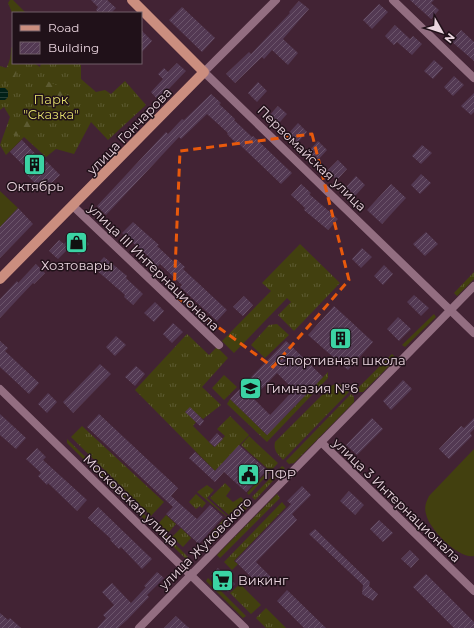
<svg xmlns="http://www.w3.org/2000/svg" width="474" height="628" viewBox="0 0 474 628" font-family="Montserrat,sans-serif">
<defs>
<pattern id="grass-tufts" width="24" height="20" patternUnits="userSpaceOnUse"><rect width="24" height="20" fill="#42400f"/><path d="M3 7l-1-3M5 7V3M7 7l1-3M15 17l-1-3M17 17v-4M19 17l1-3" fill="none" stroke="#5d5b32"/></pattern>
<pattern id="forest-firs" width="22" height="20" patternUnits="userSpaceOnUse"><rect width="22" height="20" fill="#42400f"/><path d="M5 1l3.5 6h-7zM16 11l3.5 6h-7z" fill="#5d5b32"/></pattern>
<pattern id="water-rules" width="6" height="5" patternUnits="userSpaceOnUse"><rect width="6" height="5" fill="#022117"/><path d="M0 2.5h6" fill="none" stroke="#274038"/></pattern>
<pattern id="building-hatch" width="6" height="6" patternUnits="userSpaceOnUse"><rect width="6" height="6" fill="#533953"/><path d="M-1 1l2-2M0 6l6-6M5 7l2-2" fill="none" stroke="#6c556b"/></pattern>
</defs>
<rect width="100%" height="100%" fill="#422334"/>
<g fill="url(#grass-tufts)">
<polygon points="10,0 13,0 26,13 13,13 13,15 8,3"/>
<polygon points="14,63 34,63 40,67 41,63 78,63 81,65 81,79 96,92 105,90 111,94 125,81 146,105 108,140 91,122 74,154 56,149 46,157 24,137 6,155 0,145 10,117 4,107 0,110 0,66 13,70"/>
<polygon points="300,244 340,283 294,331 278,315 291,302 287,298 234,353 222,341 271,291 262,283"/>
<polygon points="474,272 474,279 457,296 454,293"/>
<polygon points="434,314 436,317 405,347 402,345"/>
<polygon points="277,324 289,335 265,358 251,345 269,325"/>
<polygon points="187,334 209,355 217,347 228,358 202,387 221,405 203,419 190,408 196,422 193,426 214,447 225,436 217,429 230,416 249,435 215,471 135,390"/>
<polygon points="392,354 395,357 395,360 363,392 359,392 356,390"/>
<polygon points="328,372 328,378 267,442 227,404 230,399 267,435"/>
<polygon points="224,375 237,387 224,400 212,388"/>
<path d="M337 383 343 386 349 392 283 460C278 454 273 451 275 442L331 386Z"/>
<polygon points="351,394 354,397 354,402 294,463 289,464 286,461"/>
<polygon points="82,426 164,502 151,516 71,437"/>
<polygon points="249,436 278,463 249,495 247,493 269,470 241,445"/>
<polygon points="67,439 148,518 144,519 67,443"/>
<polygon points="282,466 285,468 255,500 252,497"/>
<polygon points="225,483 231,489 226,496 233,502 241,497 244,500 229,515 210,498"/>
<polygon points="207,485 214,490 207,498 228,517 227,517 197,492"/>
<polygon points="196,494 206,503 202,508 200,506 196,509 189,502"/>
<polygon points="277,494 280,498 220,558 217,555"/>
<polygon points="282,502 286,507 234,561 238,564 232,570 224,562"/>
<polygon points="246,503 249,506 238,518 235,515"/>
<polygon points="166,515 176,524 168,533 159,523"/>
<polygon points="224,519 227,522 215,536 211,533"/>
<polygon points="156,525 188,557 186,559 153,527"/>
<polygon points="181,528 191,538 183,547 172,537"/>
<polygon points="208,578 246,616 243,618 206,581"/>
<polygon points="240,584 261,605 251,614 230,593"/>
<polygon points="266,608 286,628 266,628 256,618"/>
</g>
<g fill="url(#forest-firs)">
<path d="M13 46V63H19L13 84 0 82V71L4 72C9 64 11 58 11 48Z"/>
<path d="M44 78 49 82 58 86 69 97 70 105 66 113 59 115C44 105 36 95 44 78Z"/>
<polygon points="31,115 38,122 37,132 34,137 24,135 15,136 12,132 15,129 28,131 29,128 21,126 15,122 17,117"/>
</g>
<g fill="#42400f">
<polygon points="0,191 18,208 0,227"/>
<path d="M474 449V556C458 559 429 529 426 514 424 507 426 502 429 496Z"/>
</g>
<polygon fill="url(#water-rules)" points="0,88 5,88 8,91 8,97 5,100 0,100"/>
<g fill="url(#building-hatch)" fill-rule="evenodd">
<polygon points="91,0 107,0 116,8 111,13 99,13 96,10 98,7"/>
<polygon points="410,0 434,0 431,3 439,10 431,19"/>
<polygon points="299,1 309,9 283,39 298,53 288,65 272,50 264,59 262,57 235,83 226,74 249,52 251,54 290,13 289,12"/>
<polygon points="379,4 388,12 372,29 363,20"/>
<polygon points="182,7 215,38 202,52 169,20"/>
<polygon points="395,25 410,39 413,36 422,44 412,55 397,42 394,45 385,36"/>
<polygon points="141,30 152,41 141,53"/>
<polygon points="461,30 474,42 474,61 451,41"/>
<polygon points="434,60 443,68 433,79 424,71"/>
<polygon points="177,63 186,71 158,100 151,92 163,79 158,74 164,68 168,72"/>
<polygon points="454,76 464,85 453,96 444,87"/>
<polygon points="258,82 267,91 257,102 248,93"/>
<polygon points="474,93 474,112 471,115 461,106"/>
<polygon points="211,94 221,103 219,104 235,119 234,120 252,137 253,136 292,173 281,184 237,142 236,143 227,134 228,133 207,114 181,139 179,137 106,215 97,206 166,132 168,134 182,119 184,120"/>
<polygon points="278,106 287,114 277,125 268,117"/>
<polygon points="298,123 307,132 297,143 288,134"/>
<polygon points="22,140 39,158 41,156 60,175 43,191 25,173 28,170 10,152"/>
<polygon points="318,141 327,150 317,161 308,152"/>
<polygon points="422,145 432,153 421,164 412,156"/>
<polygon points="338,160 347,169 337,180 327,171"/>
<polygon points="421,174 431,183 420,194 411,185"/>
<polygon points="356,176 365,185 355,196 346,187"/>
<polygon points="301,184 311,193 309,194 338,219 328,230 304,210 305,208 291,195"/>
<polygon points="391,184 406,198 382,224 367,210"/>
<polygon points="18,208 33,224 0,258 0,227"/>
<polygon points="133,222 159,245 157,246 173,261 176,259 185,267 183,269 227,310 217,321 180,287 182,285 160,264 157,267 148,258 149,257 122,233"/>
<polygon points="75,231 89,244 79,255 70,247 58,259 49,251 59,240 64,244"/>
<polygon points="426,232 438,244 425,256 413,244"/>
<polygon points="362,248 372,257 361,268 352,259"/>
<polygon points="104,257 127,276 126,278 143,294 133,305 124,297 125,295 94,268"/>
<polygon points="36,264 45,273 34,284 33,283 0,318 0,299 17,281 18,283"/>
<polygon points="384,265 393,274 383,285 374,276"/>
<polygon points="414,295 429,308 421,316 407,302"/>
<polygon points="244,296 253,305 243,316 233,307"/>
<polygon points="155,302 164,311 154,322 144,313"/>
<polygon points="334,306 373,342 348,370 308,335"/>
<polygon points="398,317 411,329 399,341 387,329"/>
<polygon points="173,323 183,332 172,343 163,334"/>
<polygon points="116,336 126,345 115,356 106,347"/>
<polygon points="0,341 8,348 5,351 39,383 29,394 0,367"/>
<path d="M286 341 323 377 267 435 230 399ZM277 373 294 390 270 415 253 398Z"/>
<polygon points="100,364 111,374 73,413 63,402"/>
<polygon points="136,366 145,374 135,386 125,377"/>
<polygon points="403,380 412,389 391,410 383,401"/>
<polygon points="48,393 57,402 47,413 38,404"/>
<polygon points="190,407 204,421 200,426 185,412"/>
<polygon points="0,414 26,438 16,449 0,435"/>
<polygon points="99,414 178,488 171,496 197,519 210,505 223,517 199,544 166,514 173,507 87,427"/>
<polygon points="372,418 383,429 357,455 346,445"/>
<polygon points="474,418 474,429 470,433 472,436 449,459 439,449 461,426 464,428"/>
<polygon points="217,433 223,439 215,447 209,442"/>
<polygon points="239,445 267,470 246,492 224,472 215,482 189,458 195,452 215,471"/>
<polygon points="37,448 46,457 43,460 87,500 77,511 48,483 47,485 38,476 41,473 26,459"/>
<polygon points="302,486 311,495 292,514 297,520 256,562 271,577 261,587 235,561 291,504 287,501"/>
<polygon points="349,491 364,505 355,515 340,501"/>
<polygon points="98,507 152,559 142,569 121,547 119,549 110,540 111,539 88,518"/>
<polygon points="379,520 393,533 383,542 370,529"/>
<polygon points="315,529 370,582 369,586 378,594 373,601 362,594 363,585 309,534"/>
<polygon points="410,550 419,559 411,568 401,559"/>
<polygon points="218,568 235,584 228,592 211,576"/>
<polygon points="157,572 164,578 147,595 149,597 127,620 118,628 97,628 106,618 103,615 114,605 102,592 112,583 131,603 146,587 144,586"/>
<polygon points="426,574 474,622 474,628 454,628 413,587"/>
<polygon points="287,590 326,628 304,628 277,601"/>
<polygon points="0,613 8,620 10,618 21,628 0,628"/>
<polygon points="176,616 189,628 164,628"/>
</g>
<g fill="none" stroke-linecap="round" stroke-linejoin="round">
<g stroke="#936e81" stroke-width="8">
<polyline points="276,0 204,72 474,333"/>
<polyline points="393,0 474,78"/>
<polyline points="73,206 219,345"/>
<polyline points="0,389 245,628"/>
<polyline points="321,442 474,591"/>
<polyline points="139,628 474,286"/>
</g>
<polyline stroke="#cb8e7f" stroke-width="10" points="0,279 204,72 132,0"/>
</g>
<path fill="none" stroke="#e8590c" stroke-width="3" stroke-dasharray="8 5" stroke-linejoin="round" d="M312 134 349 280 273 367 174 295 180 151Z"/>
<defs>
<symbol id="building-square" viewBox="-11 -11 22 22"><rect x="-9" y="-9" width="18" height="18" rx="4" fill="#3bd4a4" stroke="#201119"/><path d="M-4-6H4V6H1V3H-1V6H-4ZM-2.5-4.3h1.7v1.8h-1.7ZM.8-4.3h1.7v1.8H.8ZM-2.5-1h1.7V.8h-1.7ZM.8-1h1.7V.8H.8Z" fill="#111"/></symbol>
<symbol id="shop-square" viewBox="-11 -11 22 22"><rect x="-9" y="-9" width="18" height="18" rx="4" fill="#3bd4a4" stroke="#201119"/><path d="M-5-2.5h2.3a2.7 3.5 0 0 1 5.4 0H5L5.5 6h-11ZM-1.5-2.5h3a1.5 2.3 0 0 0-3 0Z" fill="#111"/></symbol>
<symbol id="school-square" viewBox="-11 -11 22 22"><rect x="-9" y="-9" width="18" height="18" rx="4" fill="#3bd4a4" stroke="#201119"/><path d="M0-5L7-2L0 1L-7-2ZM-4 1L0 2.5L4 1V4Q0 6-4 4Z" fill="#111"/></symbol>
<symbol id="civic-square" viewBox="-11 -11 22 22"><rect x="-9" y="-9" width="18" height="18" rx="4" fill="#3bd4a4" stroke="#201119"/><path d="M-.6-6.5H3V-4.5H.6V-3L4-1V1h2V6H-6V1h2V-1L-.6-3ZM-1.2 2.5V6h2.4V2.5Z" fill="#111"/></symbol>
<symbol id="supermarket-square" viewBox="-11 -11 22 22"><rect x="-9" y="-9" width="18" height="18" rx="4" fill="#3bd4a4" stroke="#201119"/><path d="M-6-5.5h2.5l.6 2H6L4.5 2H-2.5L-4.4-4H-6ZM-1.5 3.2a1.3 1.3 0 1 0 .1 0ZM3 3.2a1.3 1.3 0 1 0 .1 0Z" fill="#111"/></symbol>
</defs>
<g fill-rule="evenodd">
<use href="#building-square" x="22" y="152" width="25" height="25"/>
<use href="#shop-square" x="64" y="230" width="25" height="25"/>
<use href="#building-square" x="328" y="326" width="25" height="25"/>
<use href="#school-square" x="238" y="376" width="25" height="25"/>
<use href="#civic-square" x="236" y="462" width="25" height="25"/>
<use href="#supermarket-square" x="210" y="568" width="25" height="25"/>
</g>
<g text-anchor="middle" stroke-width="3" stroke-linejoin="round" paint-order="stroke">
<g font-size="13" fill="#e0dc6a" stroke="#201119">
<text x="51" y="104">Парк<tspan x="51" dy="15">"Сказка"</tspan></text>
</g>
<g font-size="13" fill="#e9d4de" stroke="#201119">
<text transform="translate(129 131) rotate(-46)" y="5">улица Гончарова</text>
<text transform="translate(312 158) rotate(44)" y="5">Первомайская улица</text>
<text transform="translate(154 267) rotate(44)" y="5">улица III Интернационала</text>
<text transform="translate(131 500) rotate(44)" y="5">Московская улица</text>
<text transform="translate(397 500) rotate(44)" y="5">улица 3 Интернационала</text>
<text transform="translate(205 543) rotate(-45)" y="5">улица Жуковского</text>
</g>
<g font-size="13" fill="#e9d4de" stroke="#201119">
<text x="35" y="191">Октябрь</text>
<text x="77" y="270">Хозтовары</text>
<text x="341" y="365">Спортивная школа</text>
<text x="266" y="393" text-anchor="start">Гимназия №6</text>
<text x="264" y="479" text-anchor="start">ПФР</text>
<text x="238" y="585" text-anchor="start">Викинг</text>
</g>
</g>
<rect x="12" y="12" width="130" height="52" fill="#201119" stroke="#705f68"/>
<rect x="20" y="25" width="20" height="6" fill="#cb8e7f" stroke="#705f68"/>
<text x="48" y="32" font-size="12" fill="#e9d4de">Road</text>
<rect x="20" y="42" width="20" height="12" fill="url(#building-hatch)" stroke="#705f68"/>
<text x="48" y="52" font-size="12" fill="#e9d4de">Building</text>
<g transform="translate(442 32) rotate(129)" stroke="#201119" stroke-width="3" paint-order="stroke">
<path d="M0-3L7 15L0 10L-7 15Z" fill="#e9d4de"/>
<text y="-6" font-size="11" font-weight="bold" text-anchor="middle" fill="#e9d4de">N</text>
</g>
</svg>
